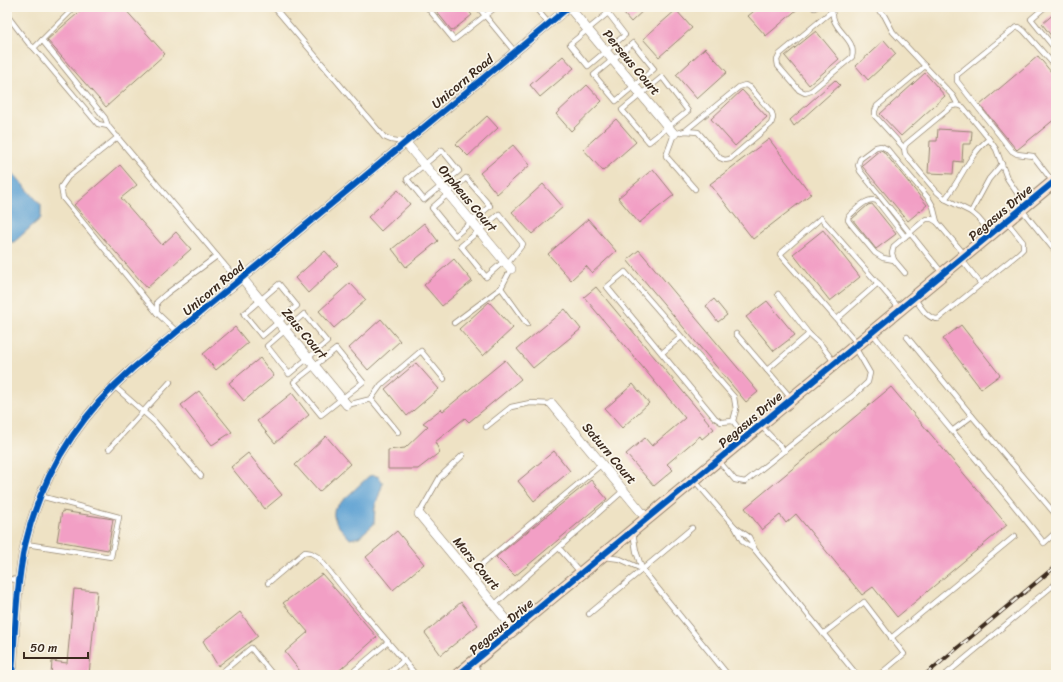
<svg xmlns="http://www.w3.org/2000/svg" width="1063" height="682" viewBox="0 0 1063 682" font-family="Sriracha,sans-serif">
<rect width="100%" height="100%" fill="#fbf7ec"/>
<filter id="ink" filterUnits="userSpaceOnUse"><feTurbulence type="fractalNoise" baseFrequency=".025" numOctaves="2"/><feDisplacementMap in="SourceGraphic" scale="8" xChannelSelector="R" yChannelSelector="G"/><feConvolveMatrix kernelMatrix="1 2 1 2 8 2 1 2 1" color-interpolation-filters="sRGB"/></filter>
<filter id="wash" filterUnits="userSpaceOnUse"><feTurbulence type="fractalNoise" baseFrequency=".012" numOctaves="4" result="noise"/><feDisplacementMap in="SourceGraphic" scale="16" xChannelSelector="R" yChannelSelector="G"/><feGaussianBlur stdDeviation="0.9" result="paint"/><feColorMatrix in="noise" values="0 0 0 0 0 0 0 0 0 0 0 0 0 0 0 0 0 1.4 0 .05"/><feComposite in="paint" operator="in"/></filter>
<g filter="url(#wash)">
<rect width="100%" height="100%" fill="#eee2c4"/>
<g fill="#5ea2d3" stroke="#4c6678">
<polygon points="7,166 41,205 41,218 14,242 7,242"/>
<path d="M374 475 379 477 383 483 375 507 374 524 359 537 350 539C342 529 330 521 335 508L369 476Z"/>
</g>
<g id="blocks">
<g fill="#f29fc5">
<polygon points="85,7 123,7 165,54 106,107 47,40"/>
<polygon points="433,7 465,7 472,15 452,31"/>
<polygon points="618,7 647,7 631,22"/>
<polygon points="759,7 800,7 766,36 748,16"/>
<polygon points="676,10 692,28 659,57 643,39"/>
<polygon points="1056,12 1056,42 1042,24"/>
<polygon points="816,31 839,59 809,85 785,56"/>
<polygon points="884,40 896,54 868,80 856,66"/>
<polygon points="705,48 727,72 697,99 676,75"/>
<polygon points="563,56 574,68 540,97 530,85"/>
<polygon points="1038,56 1056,78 1056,118 1017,150 1015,148 980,105"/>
<polygon points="925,73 945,96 901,136 880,114"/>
<polygon points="835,80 840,85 794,126 790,120"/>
<polygon points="587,85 602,101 571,131 556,114"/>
<polygon points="742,90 767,117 735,146 711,119"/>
<polygon points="487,116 498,128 468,156 456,144"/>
<polygon points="616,119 636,142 603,171 583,149"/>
<polygon points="938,129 972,131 971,144 963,144 962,162 954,161 953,174 928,173 930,141 937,141"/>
<polygon points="769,139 811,194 753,239 710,184"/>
<polygon points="513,145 530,165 497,194 480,173"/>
<polygon points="880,150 883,151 927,205 908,221 862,166 862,165"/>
<polygon points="120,165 137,185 121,198 162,245 176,232 191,249 147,288 74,205"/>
<polygon points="653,169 674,195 639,223 618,198"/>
<polygon points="543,184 563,207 532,234 512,212"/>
<polygon points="398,190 410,204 381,231 368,217"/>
<polygon points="872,204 896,234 876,249 852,219 868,205"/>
<polygon points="588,219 616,251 592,273 586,266 571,280 548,254"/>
<polygon points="424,223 438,241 406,267 392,249"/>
<polygon points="823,230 860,277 830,301 793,254"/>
<polygon points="639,250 758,392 746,402 627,260"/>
<polygon points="325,251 338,265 308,293 295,278"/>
<polygon points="454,259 472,281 442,306 424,285"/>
<polygon points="350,283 366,300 334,328 319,311"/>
<polygon points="596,287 714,429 702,439 700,436 667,464 673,470 654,486 626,454 645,438 652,446 685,418 584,297"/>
<polygon points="714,299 727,315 718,322 706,306"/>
<polygon points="767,301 795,335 774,351 746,317"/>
<polygon points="489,302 513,328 483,356 459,329"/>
<polygon points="565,309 581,329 533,368 517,349"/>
<polygon points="381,319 400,341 368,370 349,348"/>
<polygon points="961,325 1000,375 981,389 943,339"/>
<polygon points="235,327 248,343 216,370 203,354"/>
<polygon points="260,358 274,376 244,401 229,383"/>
<polygon points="505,360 521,379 469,422 465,418 435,442 440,452 418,469 388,469 388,450 405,448 428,426 423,423 441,409 443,411"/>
<polygon points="416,363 439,389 407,416 385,389"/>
<polygon points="633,384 649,403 622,428 605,409"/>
<polygon points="891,387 1007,525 897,617 873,587 862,595 796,514 786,523 780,515 762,530 745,508"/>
<polygon points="199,391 232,432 212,445 181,405"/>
<polygon points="292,393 309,415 275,443 257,421"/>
<polygon points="326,436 350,464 319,492 295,465"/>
<polygon points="554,451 570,471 534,501 518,481"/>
<polygon points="248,453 282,495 265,509 231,467"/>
<polygon points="591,480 607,499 515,576 496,557"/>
<polygon points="62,511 113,519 108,550 57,541"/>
<polygon points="397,531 424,564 393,590 366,557"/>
<polygon points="322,574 377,637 334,675 303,675 285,652 308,632 283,603"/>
<polygon points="74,589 97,591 89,675 51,675 52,661 67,663"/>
<polygon points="461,602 478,625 441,655 425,633"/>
<polygon points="240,612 258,636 218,666 203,641"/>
</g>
</g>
</g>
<g filter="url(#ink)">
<use href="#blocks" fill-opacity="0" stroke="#948671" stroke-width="1"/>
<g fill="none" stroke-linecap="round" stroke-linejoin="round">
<defs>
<g id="lane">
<polyline points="274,7 384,137 391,140 404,142"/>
<polyline points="427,7 454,40 496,7"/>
<polyline points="478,7 515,52"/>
<polyline points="535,7 549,24"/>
<polyline points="813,7 814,8 816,7"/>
<polyline points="874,7 884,15 893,32 953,96 958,105"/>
<polyline points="1045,7 1031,19 1056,50"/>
<path d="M832 11C833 15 833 20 836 24 842 35 856 43 852 57L811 91 805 93 799 90 778 66 777 60 780 54 832 11 834 7"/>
<polygon points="608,13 625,35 588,66 570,44"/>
<polyline points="7,15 29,44 34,48 75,7"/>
<polyline points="42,40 105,118 108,126 238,281"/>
<polygon points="633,43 654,69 616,101 594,75"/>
<polyline points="34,48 98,124 108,126"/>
<polygon points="662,77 688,111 649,142 622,110"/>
<polyline points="685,131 739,87 745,85 750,87 772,113 773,118 771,124 730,159 725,160 720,158 698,132 685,131 674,134 666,156 695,189"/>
<polyline points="118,137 68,177 61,187 63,198 157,313"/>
<polyline points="904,148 875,116 875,111 877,106 925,66"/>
<polygon points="442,150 459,171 424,200 407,179"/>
<polygon points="466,178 490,206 455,236 432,208"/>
<polyline points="1053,182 1033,156 1017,154 1012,151 957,81 957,75 1015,28 1019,27 1024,31 1056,67"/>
<polyline points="945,199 935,190 905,154 904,148 906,144 952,106 958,105 963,107 989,139"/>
<polyline points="1022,210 1056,252"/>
<polyline points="971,212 989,179 1002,164"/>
<polyline points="937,222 933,206 929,199 887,149 881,146 876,147 860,159 858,165 860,171 943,274"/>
<path d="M991 233 978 218 971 212 945 199C961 180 969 154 989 139L996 149 1007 178 1025 205"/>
<path d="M894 260 883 258 875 253 850 223 848 220 849 216C856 210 867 196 877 201L905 237"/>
<polyline points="962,260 981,284 1018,254 1023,249 1023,242 1007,222"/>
<polyline points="504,261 486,277 461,246 499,214 523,244 507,264"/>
<polyline points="905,273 894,260 892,253 894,246 926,219 932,219 937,222 965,255"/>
<polygon points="279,284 297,306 262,336 244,314"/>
<polyline points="501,288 527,324"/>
<polyline points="778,294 809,334"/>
<path d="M915 299C921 307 927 319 938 319L981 284"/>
<polygon points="304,314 327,342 289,374 267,346"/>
<polyline points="837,319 878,283"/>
<polyline points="454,323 501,288 511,269"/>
<polyline points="177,332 157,313 157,302 166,294 217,256"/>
<polyline points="736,334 767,370"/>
<path d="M873 334C929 404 988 472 1044 543L1056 532"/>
<polyline points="907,337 972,416 1056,515"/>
<polyline points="858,344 780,254 821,218 900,309"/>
<polygon points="336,349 363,382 321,415 294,382"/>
<polyline points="662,353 681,337"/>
<polyline points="114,386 155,422 201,476"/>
<polyline points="791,398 767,370 809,334 822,346 834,362"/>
<polyline points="371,399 381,385 421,351 444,379"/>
<polyline points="347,405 371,399 398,432"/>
<polyline points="733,421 721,422 715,418 607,287 625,272 734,397 736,410 733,421 744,436"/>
<polyline points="761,426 785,451"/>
<polyline points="486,427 511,407 530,403 552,404"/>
<polyline points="952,431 972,416"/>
<polyline points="109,449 170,382"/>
<polyline points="718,460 735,480 745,482 854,395 868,382 870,373 855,347"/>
<polyline points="694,480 735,527 743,542 754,549"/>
<polyline points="419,514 440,477 463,455"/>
<polyline points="735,527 749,537 755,550 857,675"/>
<polyline points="633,532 636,551 642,569 728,675"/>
<polyline points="26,544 111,557 119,517 40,496"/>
<polyline points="559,548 580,572"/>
<polyline points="604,557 620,559 642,569"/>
<polyline points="469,575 602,464"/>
<polyline points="7,579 19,580"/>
<polyline points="268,583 305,552 311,553 318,557 354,602 416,675"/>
<polyline points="494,605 624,490"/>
<polyline points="589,614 692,528"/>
<polyline points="823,634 864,602 904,654 879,675"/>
<polyline points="891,638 1015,536"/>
<polyline points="474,663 480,675"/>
<polyline points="224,675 221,673 251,648 273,675"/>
<polyline points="352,675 355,670 388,642"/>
<polyline points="387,675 404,660"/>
<polyline points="945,675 1056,583"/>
</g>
<g id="street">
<polyline points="569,7 674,134"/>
<polyline points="406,143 511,269"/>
<polyline points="242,278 347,405"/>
<polyline points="552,404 647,519"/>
<polyline points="419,514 514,629"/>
<path d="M12 675C15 633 16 587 25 545 41 475 79 416 132 369L569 7"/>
</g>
<polyline id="secondary" points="458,675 1056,180"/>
</defs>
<use href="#lane" stroke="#948671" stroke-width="6"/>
<use href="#street" stroke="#948671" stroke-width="10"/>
<use href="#secondary" stroke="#948671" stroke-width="14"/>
<use href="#lane" stroke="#fff" stroke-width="4.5"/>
<use href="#street" stroke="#fff" stroke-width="9"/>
<use href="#secondary" stroke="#fde4d1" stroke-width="12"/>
<defs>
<polyline id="rail" points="925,675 1056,566"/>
</defs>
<use href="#rail" stroke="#3b2a1e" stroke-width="4"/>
<use href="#rail" stroke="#fbf7ec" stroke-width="2.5" stroke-dasharray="8" stroke-linecap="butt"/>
<defs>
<g id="cycleway">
<path d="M12 675C15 633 16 587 25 545 41 475 79 416 132 369L569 7"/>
<polyline points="458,675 1056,180"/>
</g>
</defs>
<use href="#cycleway" stroke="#fbf7ec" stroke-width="8"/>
<use href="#cycleway" stroke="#0057b8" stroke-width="6"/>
</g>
</g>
<g text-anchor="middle" stroke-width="3.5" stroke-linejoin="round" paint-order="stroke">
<g font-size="13" fill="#3b2a1e" stroke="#fbf7ec">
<text transform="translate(632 62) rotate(50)" y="5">Perseus Court</text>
<text transform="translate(462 81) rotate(-40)" y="5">Unicorn Road</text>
<text transform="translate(468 198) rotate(50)" y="5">Orpheus Court</text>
<text transform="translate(1000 212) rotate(-40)" y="5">Pegasus Drive</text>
<text transform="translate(213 288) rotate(-40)" y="5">Unicorn Road</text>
<text transform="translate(305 333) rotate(50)" y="5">Zeus Court</text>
<text transform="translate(750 419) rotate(-40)" y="5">Pegasus Drive</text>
<text transform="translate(610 453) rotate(50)" y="5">Saturn Court</text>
<text transform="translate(477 563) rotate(50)" y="5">Mars Court</text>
<text transform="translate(501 626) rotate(-40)" y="5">Pegasus Drive</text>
</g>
</g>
<rect width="1063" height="682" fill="none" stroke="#fbf7ec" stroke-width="24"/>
<path d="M24 652v6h64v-6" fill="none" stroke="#3b2a1e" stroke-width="2"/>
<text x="30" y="652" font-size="12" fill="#3b2a1e" stroke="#fbf7ec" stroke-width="3" paint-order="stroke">50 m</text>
</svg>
